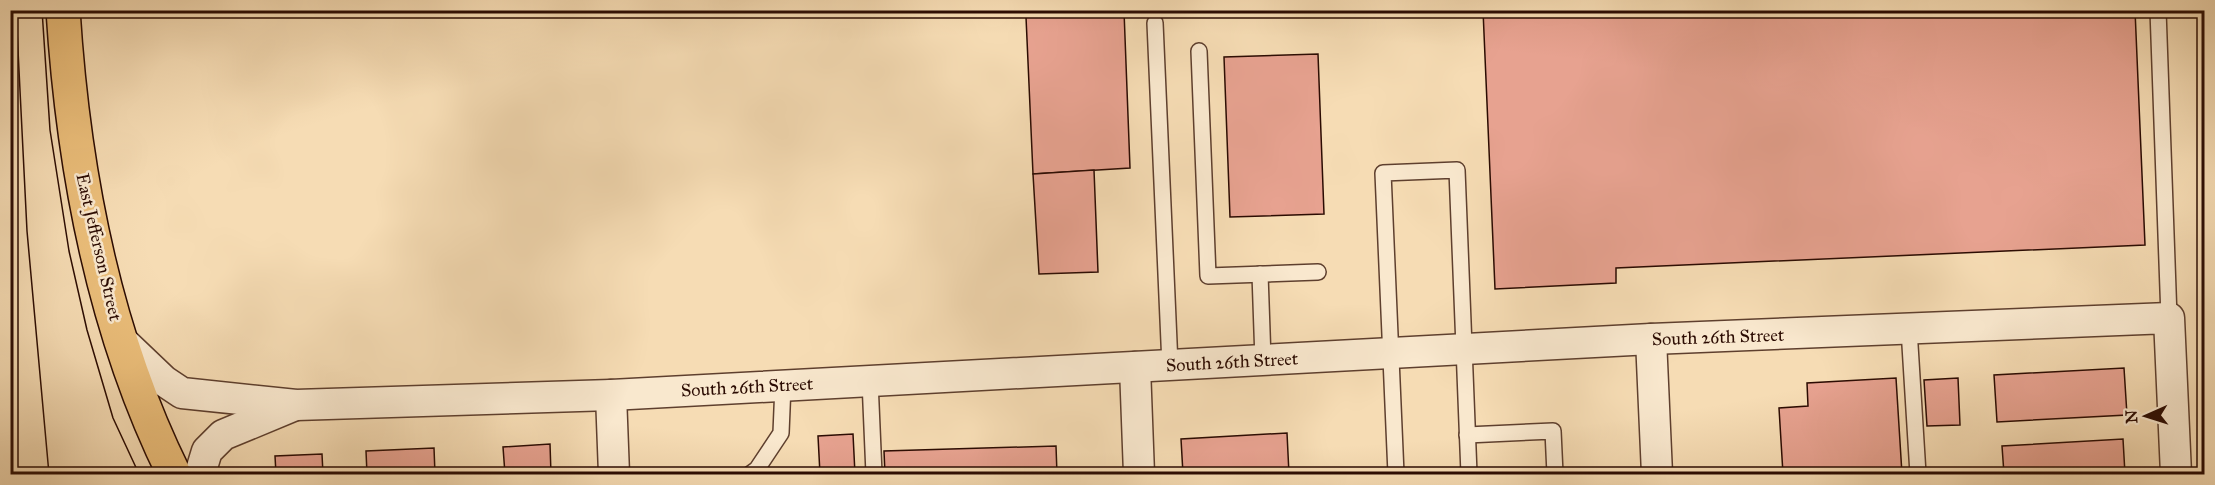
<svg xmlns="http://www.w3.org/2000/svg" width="2215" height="485" viewBox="0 0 2215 485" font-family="'IM FELL Great Primer',serif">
<rect width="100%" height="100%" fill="#f6dcb4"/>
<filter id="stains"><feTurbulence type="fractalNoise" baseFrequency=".00333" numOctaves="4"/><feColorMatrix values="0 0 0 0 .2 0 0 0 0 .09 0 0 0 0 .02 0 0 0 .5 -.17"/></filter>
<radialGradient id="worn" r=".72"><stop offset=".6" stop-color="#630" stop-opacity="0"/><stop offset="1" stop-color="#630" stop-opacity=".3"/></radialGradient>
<g fill="#e7a290" stroke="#2b0b02" stroke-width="1.5">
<polygon points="1483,10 2135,10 2145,245 1616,268 1616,283 1495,289"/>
<polygon points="1124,11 1130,168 1033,174 1026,17"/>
<polygon points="1318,54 1324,214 1230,217 1224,57"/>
<polygon points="1094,170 1098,272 1039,274 1033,174"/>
<polygon points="2124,368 2127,415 1997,422 1994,375"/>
<polygon points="1896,378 1902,474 1783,474 1779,408 1808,406 1807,383"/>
<polygon points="1958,378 1960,425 1927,426 1924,380"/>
<polygon points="1287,433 1289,474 1183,474 1181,439"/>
<polygon points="853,434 855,474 820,474 818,436"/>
<polygon points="2123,439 2125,474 2004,474 2002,446"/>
<polygon points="550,444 551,474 505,474 503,447"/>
<polygon points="1056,446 1057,474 885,474 884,451"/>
<polygon points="434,448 435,474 367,474 366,451"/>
<polygon points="322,454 323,474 276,474 275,456"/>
</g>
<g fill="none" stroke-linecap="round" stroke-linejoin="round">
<defs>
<g id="service">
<polyline points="2158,10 2169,318"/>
<polyline points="1155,23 1170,365"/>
<polyline points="1199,51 1208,276 1318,272"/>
<polyline points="1260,274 1263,360"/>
<polyline points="1909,329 1918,474"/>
<polyline points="870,381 874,474"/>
<polyline points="1467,435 1553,431 1555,474"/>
<polyline points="750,474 757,469 781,433 783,385"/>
<polyline points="1396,474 1383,173 1457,170 1469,474"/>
</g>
<g id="minor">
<polyline points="1651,339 1657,474"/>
<polyline points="122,341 164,381 182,393 296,405 611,395 1651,339 2169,318 2176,474"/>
<polyline points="1135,367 1139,474"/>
<polyline points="611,395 614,474"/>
<polyline points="200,474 207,451 223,435 293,406"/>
</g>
<path id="primary" d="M63 10C73 169 103 331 174 474"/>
</defs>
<use href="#service" stroke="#5e3f2e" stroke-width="18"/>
<use href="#minor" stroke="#5e3f2e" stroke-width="33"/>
<use href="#primary" stroke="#2b0b02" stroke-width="36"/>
<use href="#service" stroke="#f9e8ce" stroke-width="15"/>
<use href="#minor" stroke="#f9e8ce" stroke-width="30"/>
<use href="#primary" stroke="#ebbe7a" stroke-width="33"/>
<g stroke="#2b0b02" stroke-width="1.5">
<polyline points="16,10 27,231 49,474"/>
<polyline points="42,10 50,130 69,251 87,330 113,418 139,474"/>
</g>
</g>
<g text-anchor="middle" stroke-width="5" stroke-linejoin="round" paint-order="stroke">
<g font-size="18" fill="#2b0b02" stroke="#f9e8ce">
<text transform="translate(99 247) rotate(77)" y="6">East Jefferson Street</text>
<text transform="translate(1718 337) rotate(-2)" y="6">South 26th Street</text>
<text transform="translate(1232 362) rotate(-3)" y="6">South 26th Street</text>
<text transform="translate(747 387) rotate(-3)" y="6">South 26th Street</text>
</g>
</g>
<rect width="2215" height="485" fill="none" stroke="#f6dcb4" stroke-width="36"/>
<rect x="12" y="12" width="2191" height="461" fill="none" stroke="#2b0b02" stroke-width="3"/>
<rect x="18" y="18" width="2179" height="449" fill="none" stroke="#2b0b02" stroke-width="1.5"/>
<g transform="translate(2146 416) rotate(267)" stroke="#f9e8ce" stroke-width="4.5" paint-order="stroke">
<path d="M0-4.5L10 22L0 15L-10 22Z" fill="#2b0b02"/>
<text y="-9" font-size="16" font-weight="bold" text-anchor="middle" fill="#2b0b02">N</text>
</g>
<rect width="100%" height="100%" filter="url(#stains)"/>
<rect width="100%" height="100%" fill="url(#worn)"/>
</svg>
